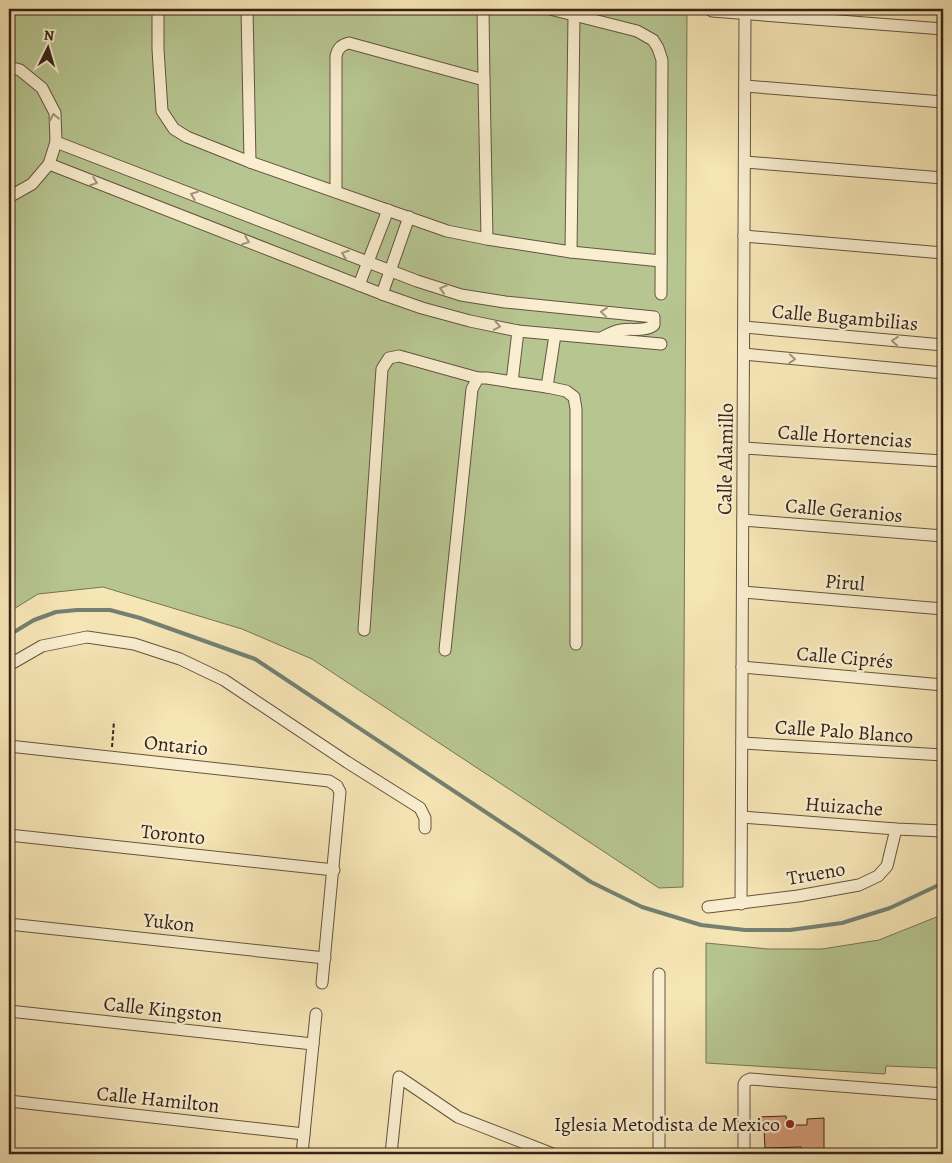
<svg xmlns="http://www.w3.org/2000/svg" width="952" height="1163" viewBox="0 0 952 1163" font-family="Alegreya,serif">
<rect width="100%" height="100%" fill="#f6e5b5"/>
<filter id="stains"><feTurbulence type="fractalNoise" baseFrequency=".004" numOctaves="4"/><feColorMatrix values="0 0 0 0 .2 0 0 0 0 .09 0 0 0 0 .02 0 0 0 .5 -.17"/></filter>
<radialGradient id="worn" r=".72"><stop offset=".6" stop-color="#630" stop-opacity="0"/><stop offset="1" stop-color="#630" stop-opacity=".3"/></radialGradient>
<g fill="#b7c691" stroke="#767455">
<polygon points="9,9 687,9 683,887 659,888 312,659 242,629 103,587 38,594 9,612"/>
<polygon points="943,913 943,1078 938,1078 937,1068 886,1066 885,1074 706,1063 706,943 768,949 822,949 879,940 939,916"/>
</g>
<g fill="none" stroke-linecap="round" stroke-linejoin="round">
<polyline stroke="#748073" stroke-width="4" points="9,635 34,620 56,612 77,610 110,610 140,618 255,659 591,882 642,907 701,925 745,930 790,930 842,923 890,908 943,883"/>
</g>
<polygon fill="#da9f7d" stroke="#362219" points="786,1116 787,1125 807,1125 807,1119 824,1118 824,1154 801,1154 801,1147 765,1148 764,1129 757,1129 757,1117"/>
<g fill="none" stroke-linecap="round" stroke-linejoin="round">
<defs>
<g id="street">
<polyline points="158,9 158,49 162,111 174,129 187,137 250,162 447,231 487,239 571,252 661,261"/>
<polyline points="247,9 250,162"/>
<polyline points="483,9 484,80"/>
<polyline points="550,9 637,31 653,40 658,48 662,60 661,294"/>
<polyline points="712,11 943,29"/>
<polyline points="9,67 20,70 42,88 55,113 56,142 49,164 32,184 9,197"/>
<polyline points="745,86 943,102"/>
<path d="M56 142 417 281 461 295 505 302 654 317V325C645 332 632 328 621 330 614 331 607 335 601 338"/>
<polyline points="745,162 943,178"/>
<polyline points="49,164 382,294 422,308 470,321 518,331 661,344"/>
<path d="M336 192V56C338 48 341 45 349 43L484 80 487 239"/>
<polyline points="744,236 943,253"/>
<polyline points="571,252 574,15"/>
<polyline points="359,285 388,210"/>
<polyline points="382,294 409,217"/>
<polyline points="744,327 943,345"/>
<polyline points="555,335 547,387 566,391 574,397 576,409 576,644"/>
<polyline points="744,354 943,373"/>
<polyline points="512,382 547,387"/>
<polyline points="744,448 943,461"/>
<polyline points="743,520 943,536"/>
<polyline points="743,592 943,609"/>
<polyline points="364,630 382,369 389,358 399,356 478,378"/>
<polyline points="445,650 472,389 478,378 487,378 512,382 518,331"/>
<polyline points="9,665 42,646 87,637 134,644 180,659 224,680 347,762 420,808 425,818 425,828"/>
<polyline points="742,667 943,685"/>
<polyline points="742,743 943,755"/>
<polyline points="9,746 329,781 337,786 340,792 322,983"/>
<polyline points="742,817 896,829 943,831"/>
<polyline points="9,835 334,870"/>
<polyline points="741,904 745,14"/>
<polyline points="708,907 798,896 859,885 878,876 887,866 896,829"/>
<polyline points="9,924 325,958"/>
<polyline points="9,1011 313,1044"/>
<polyline points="9,1101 304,1134"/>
<polyline points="302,1154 316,1014"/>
<polyline points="391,1154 399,1077 458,1117 553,1154"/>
<polyline points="659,1154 659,974"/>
<polyline points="744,1154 744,1084 746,1081 750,1079 943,1094"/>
</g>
</defs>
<use href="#street" stroke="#665340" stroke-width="13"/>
<polyline stroke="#362219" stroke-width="2" stroke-dasharray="4 2.5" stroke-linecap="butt" points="112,747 114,721"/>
<use href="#street" stroke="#f9eecf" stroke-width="11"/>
</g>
<defs><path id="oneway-chevron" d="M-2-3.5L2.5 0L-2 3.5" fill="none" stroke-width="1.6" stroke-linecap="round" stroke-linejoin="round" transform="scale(1.25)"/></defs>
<g stroke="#a1927d">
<use href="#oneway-chevron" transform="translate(54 117) rotate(-101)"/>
<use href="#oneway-chevron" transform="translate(94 182) rotate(21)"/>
<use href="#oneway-chevron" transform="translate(194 195) rotate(-159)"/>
<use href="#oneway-chevron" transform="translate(246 241) rotate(21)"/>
<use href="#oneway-chevron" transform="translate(345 254) rotate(-159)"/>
<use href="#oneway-chevron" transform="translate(443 289) rotate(-163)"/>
<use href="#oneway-chevron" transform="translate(604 312) rotate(-174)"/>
<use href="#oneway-chevron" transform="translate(497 326) rotate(11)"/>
<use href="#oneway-chevron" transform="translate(895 341) rotate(-175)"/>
<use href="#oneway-chevron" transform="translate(792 359) rotate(5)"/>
</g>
<circle fill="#8f2418" stroke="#f9eecf" stroke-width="2" cx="790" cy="1124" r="5"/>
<g text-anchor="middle" stroke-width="4.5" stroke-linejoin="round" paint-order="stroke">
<g font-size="20" fill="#362219" stroke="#f9eecf">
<text transform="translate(845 317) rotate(5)" y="7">Calle Bugambilias</text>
<text transform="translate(845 436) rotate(4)" y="7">Calle Hortencias</text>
<text transform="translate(725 459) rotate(-89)" y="7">Calle Alamillo</text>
<text transform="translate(844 510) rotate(5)" y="7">Calle Geranios</text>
<text transform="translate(845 582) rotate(5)" y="7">Pirul</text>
<text transform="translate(845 657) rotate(5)" y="7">Calle Ciprés</text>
<text transform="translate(844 731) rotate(4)" y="7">Calle Palo Blanco</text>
<text transform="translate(176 745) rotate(6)" y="7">Ontario</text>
<text transform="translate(844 806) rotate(4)" y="7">Huizache</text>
<text transform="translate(173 834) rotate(6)" y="7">Toronto</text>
<text transform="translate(816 873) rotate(-10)" y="7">Trueno</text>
<text transform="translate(169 922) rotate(6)" y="7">Yukon</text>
<text transform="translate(163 1009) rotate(6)" y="7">Calle Kingston</text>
<text transform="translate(158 1099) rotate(6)" y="7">Calle Hamilton</text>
</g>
<g font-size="20" fill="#362219" stroke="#f9eecf" text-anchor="end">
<text x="780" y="1131">Iglesia Metodista de Mexico</text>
</g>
</g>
<rect width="952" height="1163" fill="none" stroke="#f6e5b5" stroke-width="30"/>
<rect x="10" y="10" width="932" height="1143" fill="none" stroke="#362219" stroke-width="2.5"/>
<rect x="15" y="15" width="922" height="1133" fill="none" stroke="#362219"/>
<g transform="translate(48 48) rotate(5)" stroke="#f9eecf" stroke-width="4" paint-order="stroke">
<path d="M0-4L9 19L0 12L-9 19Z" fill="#362219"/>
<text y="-8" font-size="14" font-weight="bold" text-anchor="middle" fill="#362219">N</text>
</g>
<rect width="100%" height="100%" filter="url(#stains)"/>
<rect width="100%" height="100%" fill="url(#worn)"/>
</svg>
